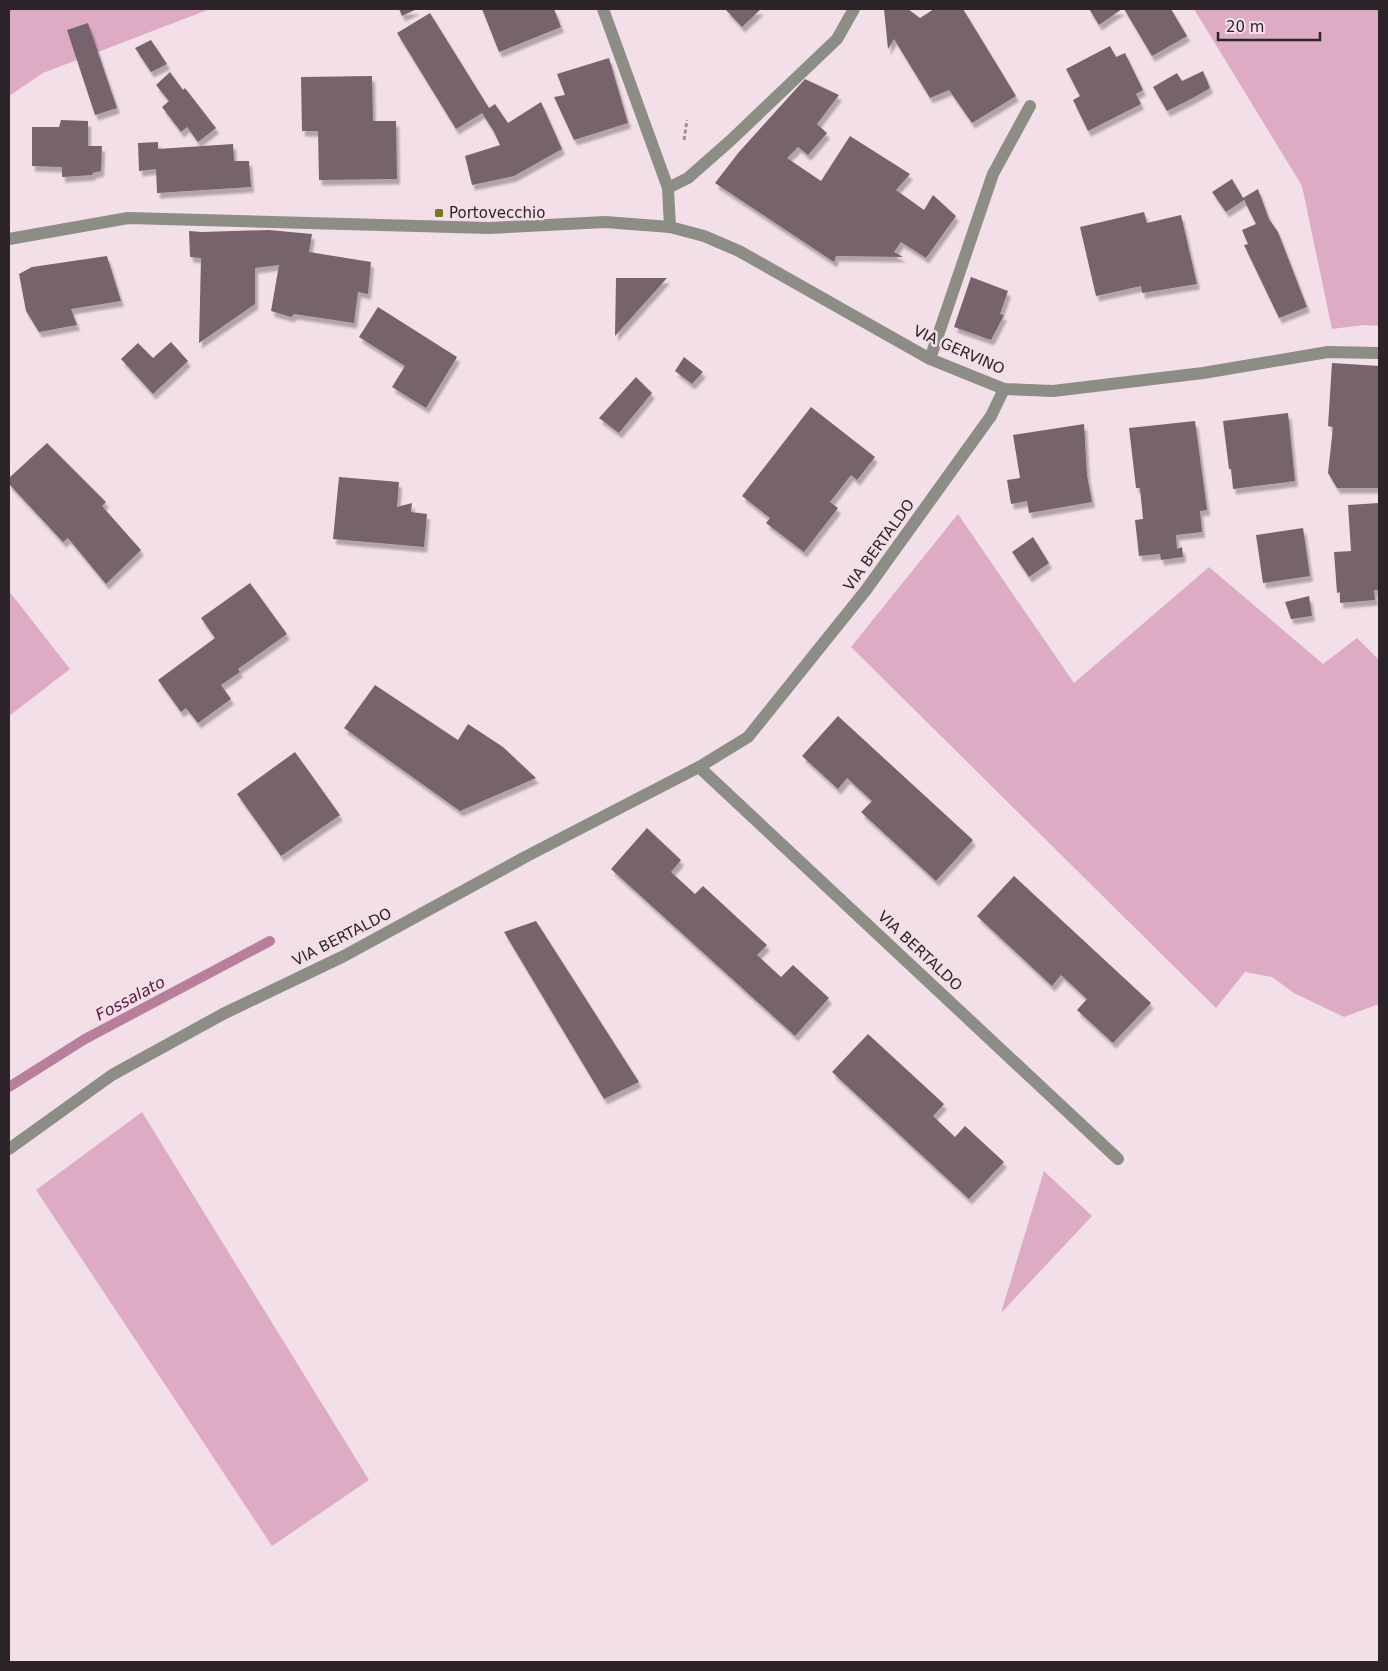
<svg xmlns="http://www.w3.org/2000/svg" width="1388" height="1671" viewBox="0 0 1388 1671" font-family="'DejaVu Sans',sans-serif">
<defs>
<filter id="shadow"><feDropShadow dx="3" dy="5.5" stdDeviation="1" flood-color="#0004"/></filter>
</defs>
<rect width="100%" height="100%" fill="#f3dfe8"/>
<g fill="#ddacc4">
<polygon points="9,9 210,9 43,73 9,96"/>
<polygon points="1194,9 1379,9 1379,326 1364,325 1332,329 1302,186"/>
<polygon points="958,514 1074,683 1209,567 1323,664 1357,638 1379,660 1379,1004 1344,1017 1294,993 1272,977 1245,972 1216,1008 851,647"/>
<polygon points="9,591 70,669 9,716"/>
<polygon points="142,1112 369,1480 272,1546 36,1190"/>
<polygon points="1044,1171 1092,1216 1001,1313"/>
</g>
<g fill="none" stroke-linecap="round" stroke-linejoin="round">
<polyline stroke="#b77f9c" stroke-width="10" points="9,1087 85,1039 270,941"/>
</g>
<g fill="#76646c" filter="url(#shadow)">
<polygon points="399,9 417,9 402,16"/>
<polygon points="482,9 554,9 561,27 499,52"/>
<polygon points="725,9 761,9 742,27"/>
<polygon points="884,9 908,9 920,18 934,9 963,9 1016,96 972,123 949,90 930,98 894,39 888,49"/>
<polygon points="1089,9 1122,9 1099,25"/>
<polygon points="1124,9 1171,9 1187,36 1152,56"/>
<polygon points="430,13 489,108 495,104 508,123 541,102 562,149 514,176 472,185 465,156 500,145 494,132 482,113 456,129 397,33"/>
<polygon points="88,23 117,108 95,115 67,30"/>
<polygon points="151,40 167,64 151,72 135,48"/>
<polygon points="1110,46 1116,57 1125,53 1143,90 1136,94 1141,104 1088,131 1073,100 1080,96 1066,69"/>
<polygon points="609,58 628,123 574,140 554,97 565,95 557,74"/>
<polygon points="1203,71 1210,88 1193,98 1167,111 1153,87 1177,73 1182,81"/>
<polygon points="170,72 183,90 185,88 216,128 198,142 187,127 181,132 162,107 169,101 156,85"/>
<polygon points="372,76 373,121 396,121 397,179 319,180 318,131 302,131 301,77"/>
<polygon points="805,79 839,95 817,124 827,133 808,155 798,147 787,158 821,181 850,136 910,174 896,190 924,210 933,195 956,216 926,258 901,242 894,252 903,257 836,256 834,262 715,183 739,152"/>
<polygon points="61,120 88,121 88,146 102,146 101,171 92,173 93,175 62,177 62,167 32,166 32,127 59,127"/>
<polygon points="158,142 158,149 233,144 234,161 249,161 251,187 157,193 156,169 139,171 138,143"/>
<polygon points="1232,179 1243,198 1258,189 1269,219 1278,232 1307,307 1279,318 1244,245 1248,244 1242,230 1256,224 1244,200 1226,212 1212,192"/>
<polygon points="1144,212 1147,223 1181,215 1197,284 1142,293 1141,286 1096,296 1080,227"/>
<polygon points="269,230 312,234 309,252 371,262 368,294 358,292 354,323 294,314 291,317 271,311 279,265 255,268 255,304 199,343 201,258 190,257 189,231 202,232"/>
<polygon points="107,256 121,301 71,309 77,325 39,332 26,311 19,274 32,267"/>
<polygon points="971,277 1008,291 1000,314 1004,315 991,340 954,327"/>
<polygon points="616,278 667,278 615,336"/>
<polygon points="378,307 457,357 426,408 392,387 405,366 359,337"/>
<polygon points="171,342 188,361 153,394 121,359 138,343 153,358"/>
<polygon points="684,357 703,372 692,384 675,371"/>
<polygon points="1332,363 1379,366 1379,488 1337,488 1328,473 1333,427 1328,426"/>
<polygon points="636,377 652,393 619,433 599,418"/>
<polygon points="811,407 875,457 857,480 851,475 830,502 838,508 804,552 766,523 770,518 742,496"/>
<polygon points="1288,413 1295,481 1233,489 1231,469 1229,469 1223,421"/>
<polygon points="1195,421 1207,510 1200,511 1202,532 1176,535 1177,549 1182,547 1183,557 1161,560 1160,554 1139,556 1135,520 1143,519 1140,488 1136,488 1129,428"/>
<polygon points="1084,424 1087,475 1092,502 1029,513 1027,501 1011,504 1007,480 1020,478 1013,435"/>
<polygon points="47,443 106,502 102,506 141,550 106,584 68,538 63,542 9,484 9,478"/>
<polygon points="339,477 399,482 397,507 412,503 411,512 427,514 424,547 333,539"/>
<polygon points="1379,503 1379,590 1374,590 1375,600 1340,603 1340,592 1337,593 1334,552 1351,551 1348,505"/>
<polygon points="1303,528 1310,576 1263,583 1256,535"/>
<polygon points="1033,537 1049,563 1029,577 1012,552"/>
<polygon points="250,583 287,634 238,669 240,672 221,685 231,699 198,723 186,708 181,712 158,680 215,638 201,618"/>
<polygon points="1309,596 1312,616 1291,619 1285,602"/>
<polygon points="375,685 458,740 468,724 503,747 536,778 460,811 344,728"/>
<polygon points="838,716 973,840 936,881 861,812 872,801 847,778 838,789 802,756"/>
<polygon points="295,752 340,815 281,856 237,794"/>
<polygon points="647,828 681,860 671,872 695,894 703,886 767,945 757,955 781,977 793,965 829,998 795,1036 611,869"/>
<polygon points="1014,876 1151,1003 1113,1043 1077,1010 1087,999 1061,975 1052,986 977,916"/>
<polygon points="536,921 639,1082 604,1099 504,932"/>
<polygon points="868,1034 944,1104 933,1116 955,1137 965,1126 1004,1162 969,1199 832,1072"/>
</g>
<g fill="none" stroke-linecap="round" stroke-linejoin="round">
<polyline stroke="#9e8f96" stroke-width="3" stroke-dasharray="4 2.5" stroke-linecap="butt" points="684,140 687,120"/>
<g stroke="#8c8d85" stroke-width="12">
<polyline points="603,9 668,188 670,227"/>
<polyline points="668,188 688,178 730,141 837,39 854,9"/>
<polyline points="9,239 128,218 489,228 605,222 670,227 704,236 739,251 930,359 1004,389 1053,391 1203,373 1328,352 1379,353"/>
<polyline points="930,359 993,174 1030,106"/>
<polyline points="699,767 1118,1159"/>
<polyline points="9,1149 112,1075 223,1014 344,956 527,856 699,767 748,737 866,590 991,416 1004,389"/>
</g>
</g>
<rect fill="#767b25" stroke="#f3dfe8" stroke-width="2" x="434" y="208" width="10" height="10" rx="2.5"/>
<g text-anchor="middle" stroke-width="5" stroke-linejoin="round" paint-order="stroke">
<g font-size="15" fill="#2c2428" stroke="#f3dfe8" text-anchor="start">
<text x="449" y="218">Portovecchio</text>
</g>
<g font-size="15" fill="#2c2428" stroke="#f3dfe8">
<text transform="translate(959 350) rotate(24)" y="5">VIA GERVINO</text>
<text transform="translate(879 545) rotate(-54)" y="5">VIA BERTALDO</text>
<text transform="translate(342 937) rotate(-27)" y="5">VIA BERTALDO</text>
<text transform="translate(920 951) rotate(43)" y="5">VIA BERTALDO</text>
</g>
<g font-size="16" font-style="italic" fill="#5b1840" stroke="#f3dfe8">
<text transform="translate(130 998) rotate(-28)" y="6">Fossalato</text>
</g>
</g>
<rect width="1388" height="1671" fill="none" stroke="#2c2428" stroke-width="20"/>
<path d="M1218 32v8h102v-8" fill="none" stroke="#2c2428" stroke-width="2.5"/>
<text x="1226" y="32" font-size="15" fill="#2c2428" stroke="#f3dfe8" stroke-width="4" paint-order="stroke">20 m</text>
</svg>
